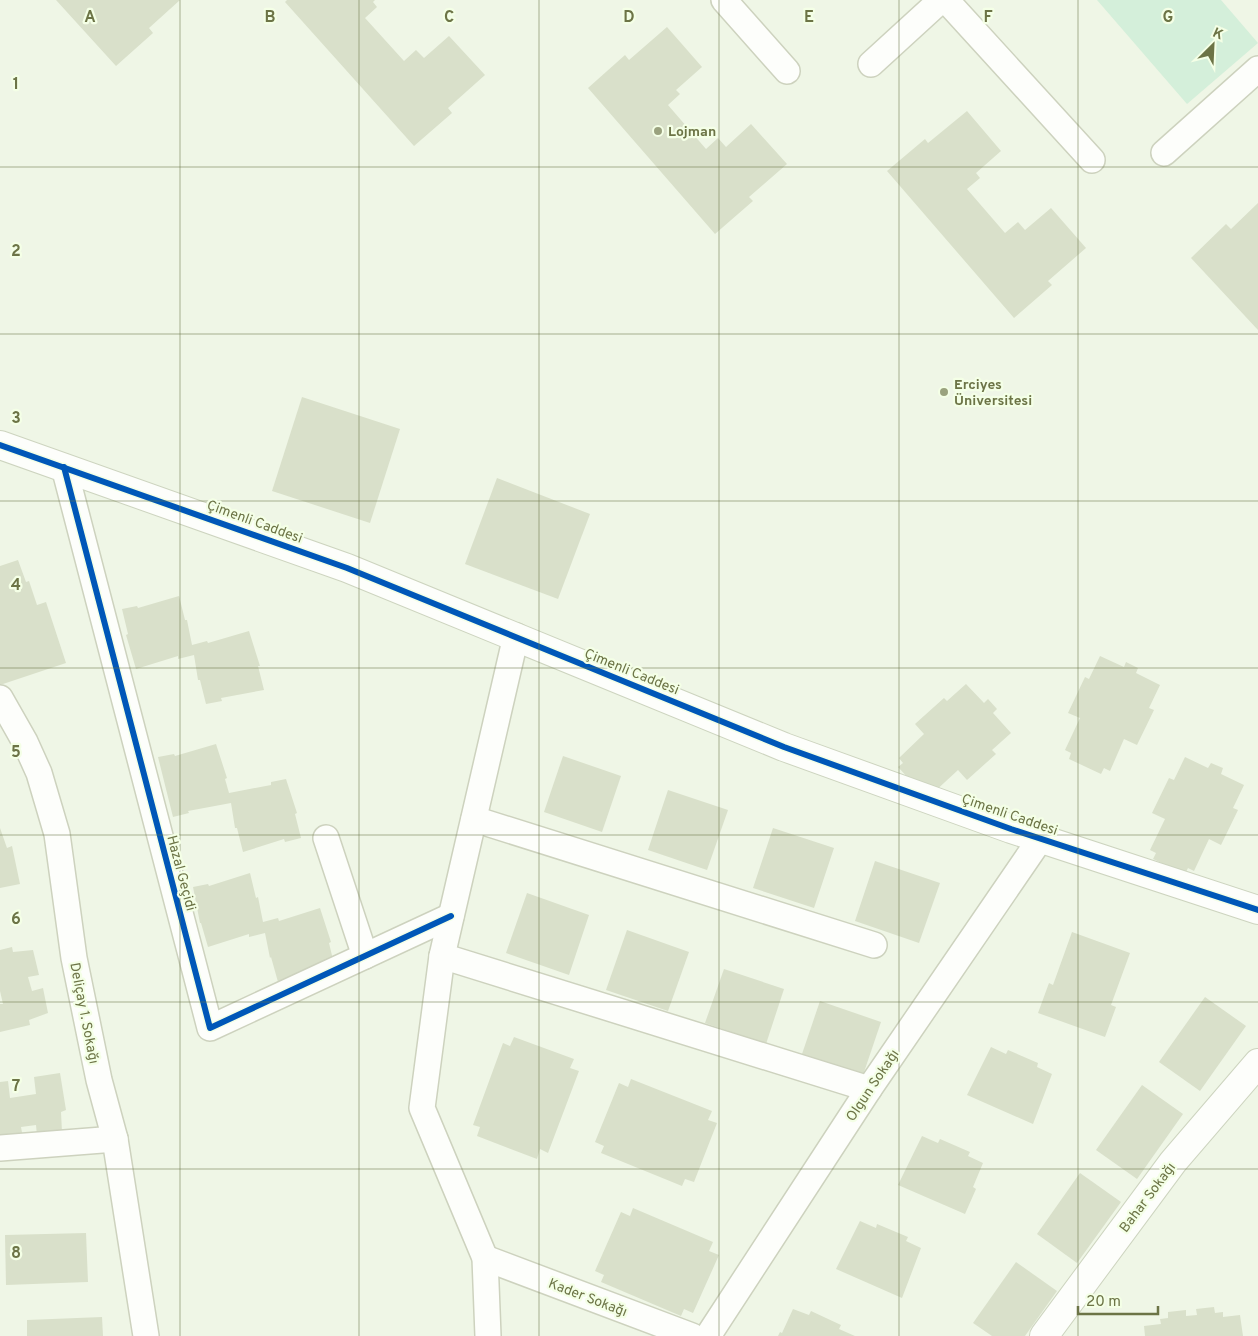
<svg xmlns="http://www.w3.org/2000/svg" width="1258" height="1336" viewBox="0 0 1258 1336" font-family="Overpass,sans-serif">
<rect width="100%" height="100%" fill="#eff6e6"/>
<polygon fill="#d4efda" points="1097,0 1221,0 1258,43 1187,104"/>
<g fill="#d9e0ca">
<polygon points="56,0 180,0 149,28 153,33 116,66"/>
<polygon points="287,0 375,0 373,2 377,7 365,18 404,61 416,50 424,58 449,36 485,75 448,108 452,113 414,146 285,2"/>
<polygon points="667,27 702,67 676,90 680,94 668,105 706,149 718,138 726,147 751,124 787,164 749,197 753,201 715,234 588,88 625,55 629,60"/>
<polygon points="967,111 1001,151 976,173 980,178 967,189 1005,233 1018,222 1025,230 1051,208 1086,248 1048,281 1052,285 1014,318 887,171 925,139 928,143"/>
<polygon points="1258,203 1258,330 1191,258 1226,224 1231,229"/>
<polygon points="302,397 400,429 370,523 272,491"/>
<polygon points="497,478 590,514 558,599 465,564"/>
<polygon points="18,560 26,582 29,581 37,605 46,602 66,663 0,685 0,566"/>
<polygon points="179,596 185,620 187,620 192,645 207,641 208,643 249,631 260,666 258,666 264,690 221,698 222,701 206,704 200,680 198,680 194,655 178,659 178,656 136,669 126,635 128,634 122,609 137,606 138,608"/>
<polygon points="1100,656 1124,667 1126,662 1138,668 1136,673 1160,685 1149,708 1154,710 1137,745 1124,739 1110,771 1104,768 1101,774 1069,759 1071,753 1065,750 1080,718 1068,713 1085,677 1089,679"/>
<polygon points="966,684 984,703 988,699 997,709 993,713 1011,733 992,750 996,754 967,780 958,770 932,794 922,793 898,767 903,763 899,758 924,734 915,724 944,698 947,701"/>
<polygon points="216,744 227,778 225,779 229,793 271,785 271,782 286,779 297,813 295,814 301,838 285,842 284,839 243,852 237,828 235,828 231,803 188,811 189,813 173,817 158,757 174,754 175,756"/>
<polygon points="563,756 621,776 602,832 544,812"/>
<polygon points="1185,757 1208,768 1211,763 1223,768 1221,774 1244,785 1233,808 1238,810 1221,845 1209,839 1194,871 1188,868 1185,874 1153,859 1156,853 1150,850 1165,819 1152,813 1169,778 1174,780"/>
<polygon points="668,790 728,810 707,870 648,850"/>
<polygon points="0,828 7,848 12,846 20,884 0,888"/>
<polygon points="773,828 834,848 814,908 753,888"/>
<polygon points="875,861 940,883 919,943 855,921"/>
<polygon points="250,873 256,898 258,897 263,922 278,918 279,921 320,908 331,942 329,943 335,968 319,969 278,982 271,957 270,958 265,933 249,937 249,934 208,947 201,923 200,923 193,887 208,884 209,886"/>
<polygon points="527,893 589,915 569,975 506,953"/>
<polygon points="627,930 689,952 668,1011 606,990"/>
<polygon points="1072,932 1130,953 1111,1005 1116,1007 1105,1037 1038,1013 1049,983 1053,985"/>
<polygon points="12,947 13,952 33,950 39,975 28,977 32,991 43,988 48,1013 29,1020 30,1025 0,1032 0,1004 3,1004 0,991 0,950"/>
<polygon points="724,969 784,989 766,1044 705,1023"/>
<polygon points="1205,997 1246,1026 1200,1091 1159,1062"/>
<polygon points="820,1001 881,1022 862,1078 801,1057"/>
<polygon points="514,1037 574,1059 570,1068 579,1071 548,1153 540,1149 537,1159 477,1136 480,1127 473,1125 503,1043 510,1046"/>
<polygon points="991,1047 1006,1054 1008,1050 1038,1063 1037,1067 1052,1074 1033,1124 967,1095"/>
<polygon points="60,1073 66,1110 61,1112 62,1132 37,1136 36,1125 21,1127 23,1138 0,1142 0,1082 8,1081 10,1098 36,1094 34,1077"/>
<polygon points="631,1079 712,1111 708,1120 717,1123 694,1182 685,1179 682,1186 601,1153 604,1146 595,1142 619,1083 628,1087"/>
<polygon points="1142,1085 1183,1114 1137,1179 1096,1150"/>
<polygon points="922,1136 938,1143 940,1139 970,1152 968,1156 983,1163 973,1187 976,1189 965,1214 898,1185"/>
<polygon points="1080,1173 1121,1202 1077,1263 1037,1234"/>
<polygon points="633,1208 713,1242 709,1251 719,1255 693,1313 684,1309 681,1316 601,1282 604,1275 595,1271 621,1212 630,1216"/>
<polygon points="860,1221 876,1228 877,1224 908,1237 906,1241 921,1248 902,1298 836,1269"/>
<polygon points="86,1233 88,1282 6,1285 5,1235"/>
<polygon points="1016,1262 1057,1291 1025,1336 992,1336 973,1323"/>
<polygon points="1214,1307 1215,1313 1223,1312 1223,1317 1240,1315 1243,1336 1145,1336 1144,1326 1161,1324 1160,1319 1168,1318 1168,1312 1186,1310 1186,1316 1197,1315 1196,1309"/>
<polygon points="793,1309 809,1315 811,1311 841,1325 839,1329 855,1336 778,1336 780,1332 782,1333"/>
<polygon points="102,1317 103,1336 27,1336 27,1320"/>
</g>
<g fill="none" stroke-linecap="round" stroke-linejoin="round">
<defs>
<g id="street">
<polyline points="724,0 787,71"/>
<polyline points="946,0 1092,160"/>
<polyline points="871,64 941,0"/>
<polyline points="1164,153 1258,69"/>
<polyline points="64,467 210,1028 451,916"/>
<polyline points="0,698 25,742 39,773 57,834 74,958 99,1080 115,1139 146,1336"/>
<polyline points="474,819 874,945"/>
<polyline points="326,838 365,956"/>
<polyline points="442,956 869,1089"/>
<polyline points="0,1148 115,1139"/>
<polyline points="485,1258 692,1336"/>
<polyline points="488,1336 485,1258 422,1108 442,956 516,636"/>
<polyline points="708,1336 869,1089 1041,838"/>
</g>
<g id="secondary">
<polyline points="0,445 347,568 784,747 1011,829 1258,910"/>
<polyline points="1044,1336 1173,1162 1258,1063"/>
</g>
</defs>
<use href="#street" stroke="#cdd2be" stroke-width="28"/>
<use href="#secondary" stroke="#cdd4bf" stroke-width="30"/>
<use href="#street" stroke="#fdfefb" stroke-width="25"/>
<use href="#secondary" stroke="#fdfefb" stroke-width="28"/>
<defs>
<g id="cycleway">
<polyline points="0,445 347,568 784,747 1011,829 1258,910"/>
<polyline points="64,467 210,1028 451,916"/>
</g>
</defs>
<use href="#cycleway" stroke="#f4ffe6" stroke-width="9"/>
<use href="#cycleway" stroke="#0057b8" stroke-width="6"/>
</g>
<path fill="none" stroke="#6c7446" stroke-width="1" stroke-opacity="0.55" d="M180 0V1336M359 0V1336M539 0V1336M719 0V1336M899 0V1336M1078 0V1336M0 167H1258M0 334H1258M0 501H1258M0 668H1258M0 835H1258M0 1002H1258M0 1169H1258"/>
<g fill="#9aa27e" stroke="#f4ffe6" stroke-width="2">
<circle cx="658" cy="131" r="5"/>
<circle cx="944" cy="392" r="5"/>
</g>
<g text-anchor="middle" stroke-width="4.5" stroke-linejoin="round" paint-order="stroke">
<g font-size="14" font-weight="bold" fill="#6c7446" stroke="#f4ffe6" text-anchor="start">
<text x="668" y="136">Lojman</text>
<text x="954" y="389">Erciyes<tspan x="954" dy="16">Üniversitesi</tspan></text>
</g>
<g font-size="14" fill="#6c7446" stroke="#f4ffe6">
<text transform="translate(255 521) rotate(20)" y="5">Çimenli Caddesi</text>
<text transform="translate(632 671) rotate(22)" y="5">Çimenli Caddesi</text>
<text transform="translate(1010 814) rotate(19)" y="5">Çimenli Caddesi</text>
<text transform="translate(182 873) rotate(75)" y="5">Hazal Geçidi</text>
<text transform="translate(85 1013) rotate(79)" y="5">Deliçay 1. Sokağı</text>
<text transform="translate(872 1085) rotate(-56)" y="5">Olgun Sokağı</text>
<text transform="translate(1147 1197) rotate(-53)" y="5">Bahar Sokağı</text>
<text transform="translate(588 1297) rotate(21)" y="5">Kader Sokağı</text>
</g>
</g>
<g font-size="16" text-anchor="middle" font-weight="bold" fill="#6c7446" stroke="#f4ffe6" stroke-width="4.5" stroke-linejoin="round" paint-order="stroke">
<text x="90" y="22">A</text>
<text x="270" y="22">B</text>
<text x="449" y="22">C</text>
<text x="629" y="22">D</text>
<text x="809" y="22">E</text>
<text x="988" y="22">F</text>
<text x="1168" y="22">G</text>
<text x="16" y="89">1</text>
<text x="16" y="256">2</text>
<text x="16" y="423">3</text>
<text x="16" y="590">4</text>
<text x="16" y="757">5</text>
<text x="16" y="924">6</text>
<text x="16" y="1091">7</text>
<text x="16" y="1258">8</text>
</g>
<g transform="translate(1213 45) rotate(24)" stroke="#f4ffe6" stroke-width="4" paint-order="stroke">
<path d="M0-4L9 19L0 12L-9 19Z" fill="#6c7446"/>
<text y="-8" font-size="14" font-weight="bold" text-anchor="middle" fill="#6c7446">K</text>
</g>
<path d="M1078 1306v8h80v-8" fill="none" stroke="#6c7446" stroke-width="2.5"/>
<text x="1086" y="1306" font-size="15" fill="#6c7446" stroke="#f4ffe6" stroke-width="4" paint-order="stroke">20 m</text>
</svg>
